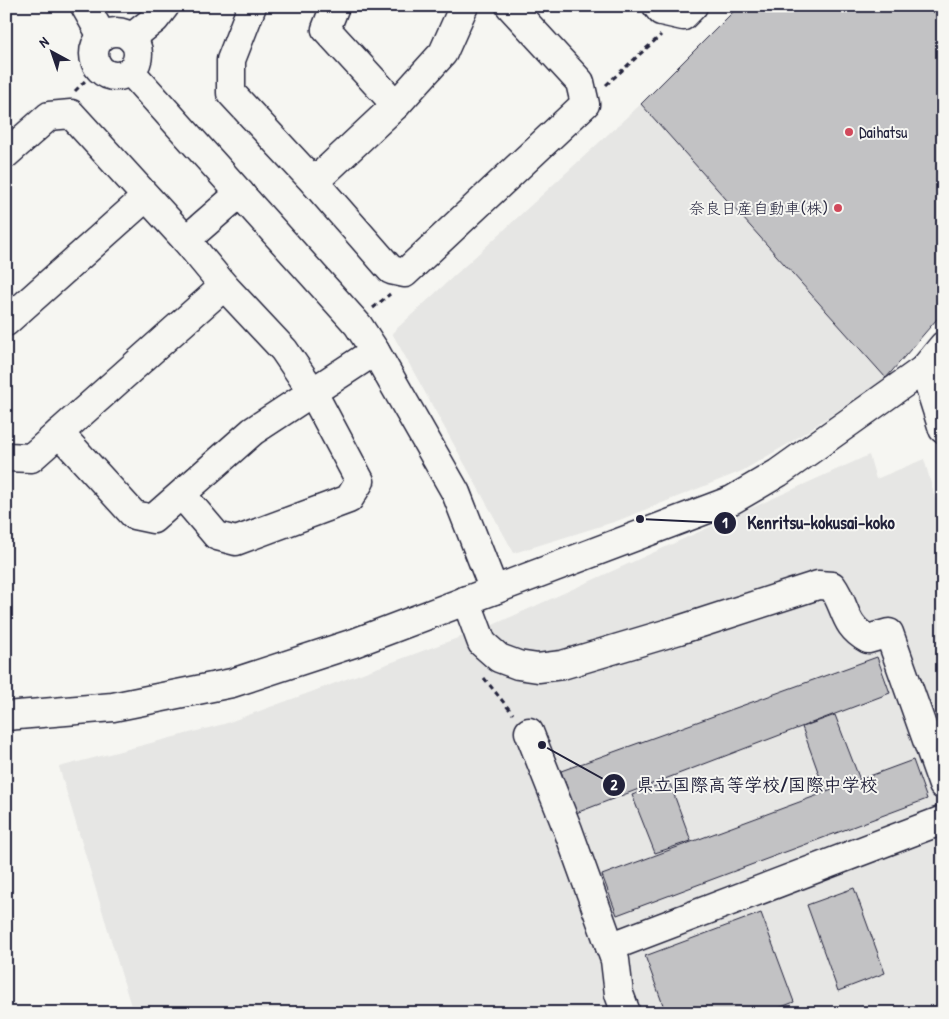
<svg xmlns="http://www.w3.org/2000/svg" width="949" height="1019" viewBox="0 0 949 1019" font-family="'Patrick Hand','Klee One',sans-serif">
<rect width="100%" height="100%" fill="#f6f6f2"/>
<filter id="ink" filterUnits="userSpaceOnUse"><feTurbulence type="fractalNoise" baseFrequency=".02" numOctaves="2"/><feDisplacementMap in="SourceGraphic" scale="10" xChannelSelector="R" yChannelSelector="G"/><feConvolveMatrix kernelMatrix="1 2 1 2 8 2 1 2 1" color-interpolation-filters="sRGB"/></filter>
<g filter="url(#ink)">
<g fill="#e6e6e4">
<polygon points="641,104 886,378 788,444 742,471 617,521 514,553 392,333"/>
<polygon points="869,455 876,479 924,459 943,525 943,1013 133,1013 59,767 224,724 493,625"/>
</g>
<g fill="#c2c2c4" stroke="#22223b">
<polygon points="739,6 943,6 943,312 886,378 641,104"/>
<polygon points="877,657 890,693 576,813 561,771"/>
<polygon points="835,715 860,780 826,794 802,727"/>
<polygon points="913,760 927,799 617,915 602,875"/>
<polygon points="669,781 691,841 655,853 632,795"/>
<polygon points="854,888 885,973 838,991 807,905"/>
<polygon points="761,913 794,1002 766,1013 666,1013 645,956"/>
</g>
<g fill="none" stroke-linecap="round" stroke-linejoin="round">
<defs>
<g id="minor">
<polyline points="85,6 102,36"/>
<polyline points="252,6 231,60 231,93 314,182 391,270 405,273 585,104 580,82 510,6"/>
<polyline points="335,6 326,29 396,105"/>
<polyline points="657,6 661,11 683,16 693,6"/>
<circle cx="116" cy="54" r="22"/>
<polyline points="131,38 155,19 165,6"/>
<polyline points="130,71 358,325 375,351 456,493 494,590"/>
<polyline points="6,154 49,116 71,114 186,240 224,286 284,350 312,391 360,481 349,499 236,541 217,536 182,495"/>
<polyline points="314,182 396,105 443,53 464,6"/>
<polyline points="186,240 240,193"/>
<polyline points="6,322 146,197"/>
<polyline points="924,369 943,429"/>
<polyline points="59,433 134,515 153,519 253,431 375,351"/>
<polyline points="6,457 31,458 224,286"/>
<path d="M466 600 482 643 499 658 518 665 538 668 562 665 679 630 818 585 832 586C847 607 843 626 868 639L889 633 943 785"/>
<polyline points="6,716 113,707 232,683 354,643 732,500 778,473 924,369 943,346"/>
<polyline points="529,732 568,830 615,960 619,994 625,1010"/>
<polyline points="610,947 943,820"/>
</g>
</defs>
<use href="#minor" stroke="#22223b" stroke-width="31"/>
<g stroke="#22223b" stroke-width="3" stroke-dasharray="5 4" stroke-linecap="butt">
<polyline points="606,85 661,35"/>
<polyline points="75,91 99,67"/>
<polyline points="373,308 390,294"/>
<polyline points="484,678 513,714"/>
</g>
<use href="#minor" stroke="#f6f6f2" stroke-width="28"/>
</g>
</g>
<g fill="#d1495b" stroke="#f6f6f2" stroke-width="2">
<circle cx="849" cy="132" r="5"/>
<circle cx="838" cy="208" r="5"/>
</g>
<g text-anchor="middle" stroke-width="4" stroke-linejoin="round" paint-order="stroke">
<g font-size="16" fill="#22223b" stroke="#f6f6f2" text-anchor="start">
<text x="859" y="138">Daihatsu</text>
<text x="828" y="214" text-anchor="end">奈良日産自動車(株)</text>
</g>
</g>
<path fill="none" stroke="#22223b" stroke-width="2" d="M640 519L725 523M542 745L614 785"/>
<g fill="#22223b" stroke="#f6f6f2" stroke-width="2">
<circle cx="640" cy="519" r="5"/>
<circle cx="542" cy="745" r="5"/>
<circle cx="725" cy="523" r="12"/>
<circle cx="614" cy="785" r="12"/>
</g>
<g font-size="15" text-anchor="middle" font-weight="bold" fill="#fff">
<text x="725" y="528">1</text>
<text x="614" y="790">2</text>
</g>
<g font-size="18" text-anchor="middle" font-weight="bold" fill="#22223b" stroke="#f6f6f2" stroke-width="4" stroke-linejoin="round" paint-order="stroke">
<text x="821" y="529">Kenritsu-kokusai-koko</text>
<text x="757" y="791">県立国際高等学校/国際中学校</text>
</g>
<rect width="949" height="1019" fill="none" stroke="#f6f6f2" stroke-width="25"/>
<rect x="12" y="12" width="924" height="994" fill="none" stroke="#22223b" stroke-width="2" filter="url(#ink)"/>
<g transform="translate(52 52) rotate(320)" stroke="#f6f6f2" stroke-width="4" paint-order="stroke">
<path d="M0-4L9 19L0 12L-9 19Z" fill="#22223b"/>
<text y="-8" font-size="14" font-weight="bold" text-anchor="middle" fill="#22223b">N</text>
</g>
</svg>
